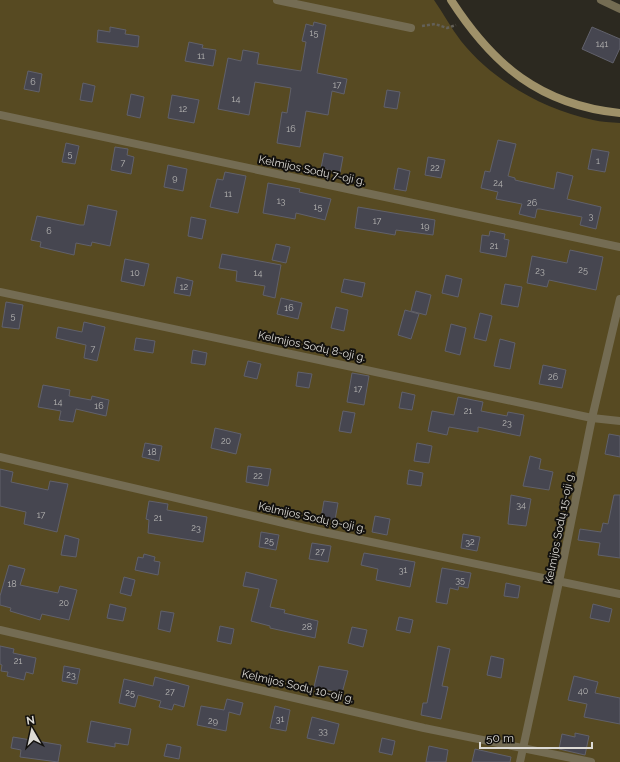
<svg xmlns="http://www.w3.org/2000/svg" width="620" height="762" viewBox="0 0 620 762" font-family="Raleway,sans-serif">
<rect width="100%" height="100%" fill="#2c2920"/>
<path fill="#574a22" d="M0 0H434C443 13 451 28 461 41 493 81 543 109 593 120 601 122 611 122 620 123V762H0Z"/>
<g fill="#464650" stroke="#61616b">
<polygon points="314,22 326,25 317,73 347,79 344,94 332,91 328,115 306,111 300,147 277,143 282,112 287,113 291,88 255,82 249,115 218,109 228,58 241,61 243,50 259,53 257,64 301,71 306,42 302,41 306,24 313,26"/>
<polygon points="110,27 126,30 125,34 139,36 138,47 97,42 98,30 110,32"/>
<polygon points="592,27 620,39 620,48 613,63 582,49"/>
<polygon points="189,42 203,45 202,48 216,50 213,66 185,61"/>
<polygon points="28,71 42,74 39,92 24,89"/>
<polygon points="83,83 95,86 92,102 80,100"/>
<polygon points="387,90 400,92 397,109 384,107"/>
<polygon points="131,94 144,97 140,118 127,115"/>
<polygon points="172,95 199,100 194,123 168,118"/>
<polygon points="498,140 516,144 508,176 515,178 515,180 554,189 557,172 573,176 567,199 601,207 596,229 580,225 582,217 540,209 537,209 535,218 519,214 522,204 496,199 498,192 481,188 485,171 490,172"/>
<polygon points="66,143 79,146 75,164 62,162"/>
<polygon points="115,147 128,149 127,155 134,157 131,174 111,170"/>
<polygon points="592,149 609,152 605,172 588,169"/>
<polygon points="324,153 343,157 340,173 321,168"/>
<polygon points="428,157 445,160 441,178 425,175"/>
<polygon points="168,165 187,169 183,191 164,187"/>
<polygon points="398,168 410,171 406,191 394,189"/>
<polygon points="225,172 246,176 238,213 210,207 217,179 223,180"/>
<polygon points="268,183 300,189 299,192 331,199 325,220 296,213 295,219 263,213"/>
<polygon points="88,205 117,211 110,246 92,242 91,246 76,243 74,255 40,247 41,242 31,240 37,216 80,225 84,225"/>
<polygon points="358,207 435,220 433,235 396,230 395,235 355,228"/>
<polygon points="191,217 206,220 202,239 188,236"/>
<polygon points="490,231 505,234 504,239 509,240 506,257 480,252 482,235 489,236"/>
<polygon points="276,244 290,247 286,263 272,260"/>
<polygon points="570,250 603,257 596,290 549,280 547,287 527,283 532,256 567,263"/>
<polygon points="222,254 281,265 275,298 263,295 265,286 236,281 237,271 219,268"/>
<polygon points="125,259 149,264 144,286 121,281"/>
<polygon points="446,275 462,279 458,297 442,293"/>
<polygon points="177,277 193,281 190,296 174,293"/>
<polygon points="344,279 365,283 362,297 341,292"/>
<polygon points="505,284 522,287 518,307 501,304"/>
<polygon points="416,291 431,295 426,315 411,311"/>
<polygon points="281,298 302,303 298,319 277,314"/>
<polygon points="6,302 23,305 19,329 2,327"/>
<polygon points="336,307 348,310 344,331 331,328"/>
<polygon points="405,310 419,314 411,339 398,335"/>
<polygon points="480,313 492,316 486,341 474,338"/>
<polygon points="84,322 105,327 97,361 84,358 86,345 56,338 58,327 82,332"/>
<polygon points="451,324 466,328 460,355 445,351"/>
<polygon points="136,338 155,341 153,353 134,350"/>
<polygon points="500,339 515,343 510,369 494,366"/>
<polygon points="193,350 207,353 205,365 191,363"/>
<polygon points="248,361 261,364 257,379 244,376"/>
<polygon points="543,365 566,370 562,388 539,384"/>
<polygon points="298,372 312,374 309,388 296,386"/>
<polygon points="352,373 369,376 364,405 347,402"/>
<polygon points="43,385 70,390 69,396 91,400 92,396 109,400 106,416 76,409 73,422 59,420 61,411 38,407"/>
<polygon points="402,392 415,395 412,410 399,408"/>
<polygon points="458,397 483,402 481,411 507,416 508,412 524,415 520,436 478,427 478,432 449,427 447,435 428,431 432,411 454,415"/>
<polygon points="343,411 355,413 351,433 339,431"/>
<polygon points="215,428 241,434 236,454 211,448"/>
<polygon points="609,434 620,436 620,457 605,454"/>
<polygon points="145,443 162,446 159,461 142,457"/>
<polygon points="417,443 432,446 429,463 414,461"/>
<polygon points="530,456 541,459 539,469 553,472 549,490 523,486"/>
<polygon points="248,466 271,469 268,486 246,482"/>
<polygon points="0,469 13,472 11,482 48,490 50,481 68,484 57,532 24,524 26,512 0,506"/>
<polygon points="409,470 423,473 421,486 407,484"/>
<polygon points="511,495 531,499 526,526 508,524"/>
<polygon points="614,495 620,495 620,558 598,555 600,543 578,540 580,529 601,532 603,523 608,524"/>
<polygon points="149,501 168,504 167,510 207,517 203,542 148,533 149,520 146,519"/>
<polygon points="324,501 338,503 335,520 321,518"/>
<polygon points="375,516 390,519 387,535 372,532"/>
<polygon points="261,532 279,535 276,550 259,547"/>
<polygon points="463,534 480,537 477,551 461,548"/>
<polygon points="65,535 79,539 76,557 61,555"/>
<polygon points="312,543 331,546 328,562 309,559"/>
<polygon points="364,553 415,562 410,587 376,580 378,569 361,565"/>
<polygon points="144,554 155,557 154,561 160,562 158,575 135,570 138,557 143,558"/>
<polygon points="9,565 25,569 20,585 58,593 60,586 77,590 69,620 42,614 40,620 10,611 11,608 0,605 0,596"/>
<polygon points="442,568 471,573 468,588 459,586 458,590 450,588 447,604 436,602"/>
<polygon points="246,572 277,580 270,607 285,610 284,613 318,621 315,638 270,628 270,626 251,621 259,589 243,586"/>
<polygon points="124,577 135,580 131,596 120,593"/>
<polygon points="506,583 520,586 518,598 504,596"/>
<polygon points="110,604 126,608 123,621 107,618"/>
<polygon points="593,604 612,609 609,622 590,618"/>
<polygon points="161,611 174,613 170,632 158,629"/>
<polygon points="399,617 413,620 410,633 396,630"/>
<polygon points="220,626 234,629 231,644 217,641"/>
<polygon points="352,627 367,630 363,647 348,643"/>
<polygon points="0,646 14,649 13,653 36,658 33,674 26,672 24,680 7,676 8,672 1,671 2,665 0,664"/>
<polygon points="438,646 450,649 442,686 448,687 441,719 421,715 423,703 427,703"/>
<polygon points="491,656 504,659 501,678 487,675"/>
<polygon points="64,666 80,669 77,684 62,681"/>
<polygon points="319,666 348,671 342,693 314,687"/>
<polygon points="574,676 598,682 595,693 620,698 620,724 584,717 587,704 568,700"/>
<polygon points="155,677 189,686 184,707 174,704 172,710 159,707 161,701 138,695 135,707 119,703 124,679 153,686"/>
<polygon points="227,699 243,703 240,715 229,712 226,731 197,725 201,706 224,710"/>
<polygon points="275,706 290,710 286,731 270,728"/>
<polygon points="312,717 339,724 334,744 307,738"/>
<polygon points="91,721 131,729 128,745 115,743 115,747 87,742"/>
<polygon points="575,733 589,736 585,755 559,749 562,734 575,737"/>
<polygon points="13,737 61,745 58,762 20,757 21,750 11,748"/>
<polygon points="382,738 395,741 392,755 379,752"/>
<polygon points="167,744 181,747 179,759 164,756"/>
<polygon points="429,746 448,750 446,762 426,762"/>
<polygon points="475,749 511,757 510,762 472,762"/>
</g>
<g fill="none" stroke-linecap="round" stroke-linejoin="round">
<polyline stroke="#636058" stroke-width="2.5" stroke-dasharray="3 2" stroke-linecap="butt" points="422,26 435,24 447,28 456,25"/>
<g stroke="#746c53" stroke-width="8">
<polyline points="277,0 411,28"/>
<polyline points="601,0 620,9"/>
<polyline points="0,115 620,247"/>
<polyline points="0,292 592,418 620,421"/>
<polyline points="0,457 309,529 620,594"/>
<polyline points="0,630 424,728 591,762"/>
<polyline points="520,762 559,582 592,418 620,299"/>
</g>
<path stroke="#9f9169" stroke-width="8" d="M451 0C493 65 540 105 620 113"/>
</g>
<g text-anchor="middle" stroke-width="4" stroke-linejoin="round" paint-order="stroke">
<g font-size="9" fill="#b7b6b4">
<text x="314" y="36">15</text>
<text x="602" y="47">141</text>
<text x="201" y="59">11</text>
<text x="33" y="85">6</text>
<text x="337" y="88">17</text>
<text x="236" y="102">14</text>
<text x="183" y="112">12</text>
<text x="291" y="132">16</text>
<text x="70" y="157">5</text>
<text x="598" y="164">1</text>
<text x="123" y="166">7</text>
<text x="435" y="171">22</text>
<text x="175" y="181">9</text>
<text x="498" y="186">24</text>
<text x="228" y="197">11</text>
<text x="281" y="204">13</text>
<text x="532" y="206">26</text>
<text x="318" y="210">15</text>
<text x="591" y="219">3</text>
<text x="377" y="224">17</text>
<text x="425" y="229">19</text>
<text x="49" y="234">6</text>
<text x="494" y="249">21</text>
<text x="583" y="273">25</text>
<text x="540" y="274">23</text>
<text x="135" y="276">10</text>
<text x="258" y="276">14</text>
<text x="184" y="290">12</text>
<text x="289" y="311">16</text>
<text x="13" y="319">5</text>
<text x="93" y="352">7</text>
<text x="553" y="380">26</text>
<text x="358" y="392">17</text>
<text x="58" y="405">14</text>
<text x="99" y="409">16</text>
<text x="468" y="414">21</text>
<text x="507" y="426">23</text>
<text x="226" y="444">20</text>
<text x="152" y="455">18</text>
<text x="258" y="479">22</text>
<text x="521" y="508">34</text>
<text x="41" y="518">17</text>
<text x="158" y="521">21</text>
<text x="196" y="531">23</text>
<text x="269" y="544">25</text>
<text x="470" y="545">32</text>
<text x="320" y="555">27</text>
<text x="403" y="573">31</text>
<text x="460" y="583">35</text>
<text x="12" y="587">18</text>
<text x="64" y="606">20</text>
<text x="307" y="630">28</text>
<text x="18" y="664">21</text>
<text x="71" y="678">23</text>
<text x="583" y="694">40</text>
<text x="170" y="695">27</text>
<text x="130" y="696">25</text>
<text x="280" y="722">31</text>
<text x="213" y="724">29</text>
<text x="323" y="734">33</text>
</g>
<g font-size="11" fill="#dddbd6" stroke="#13110e">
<text transform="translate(312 170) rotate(12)" y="4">Kelmijos Sodų 7-oji g.</text>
<text transform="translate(312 346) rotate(12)" y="4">Kelmijos Sodų 8-oji g.</text>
<text transform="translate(312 517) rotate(12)" y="4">Kelmijos Sodų 9-oji g.</text>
<text transform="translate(559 528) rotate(-79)" y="4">Kelmijos Sodų 15-oji g.</text>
<text transform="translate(298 686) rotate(13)" y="4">Kelmijos Sodų 10-oji g.</text>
</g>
</g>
<g transform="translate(32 730) rotate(351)" stroke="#13110e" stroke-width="3" paint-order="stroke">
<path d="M0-3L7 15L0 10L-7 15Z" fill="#dddbd6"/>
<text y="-6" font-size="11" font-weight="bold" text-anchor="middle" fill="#dddbd6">N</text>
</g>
<path d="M480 742v6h112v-6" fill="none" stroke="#dddbd6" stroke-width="2"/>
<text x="486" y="742" font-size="12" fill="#dddbd6" stroke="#13110e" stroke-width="3" paint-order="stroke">50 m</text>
</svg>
